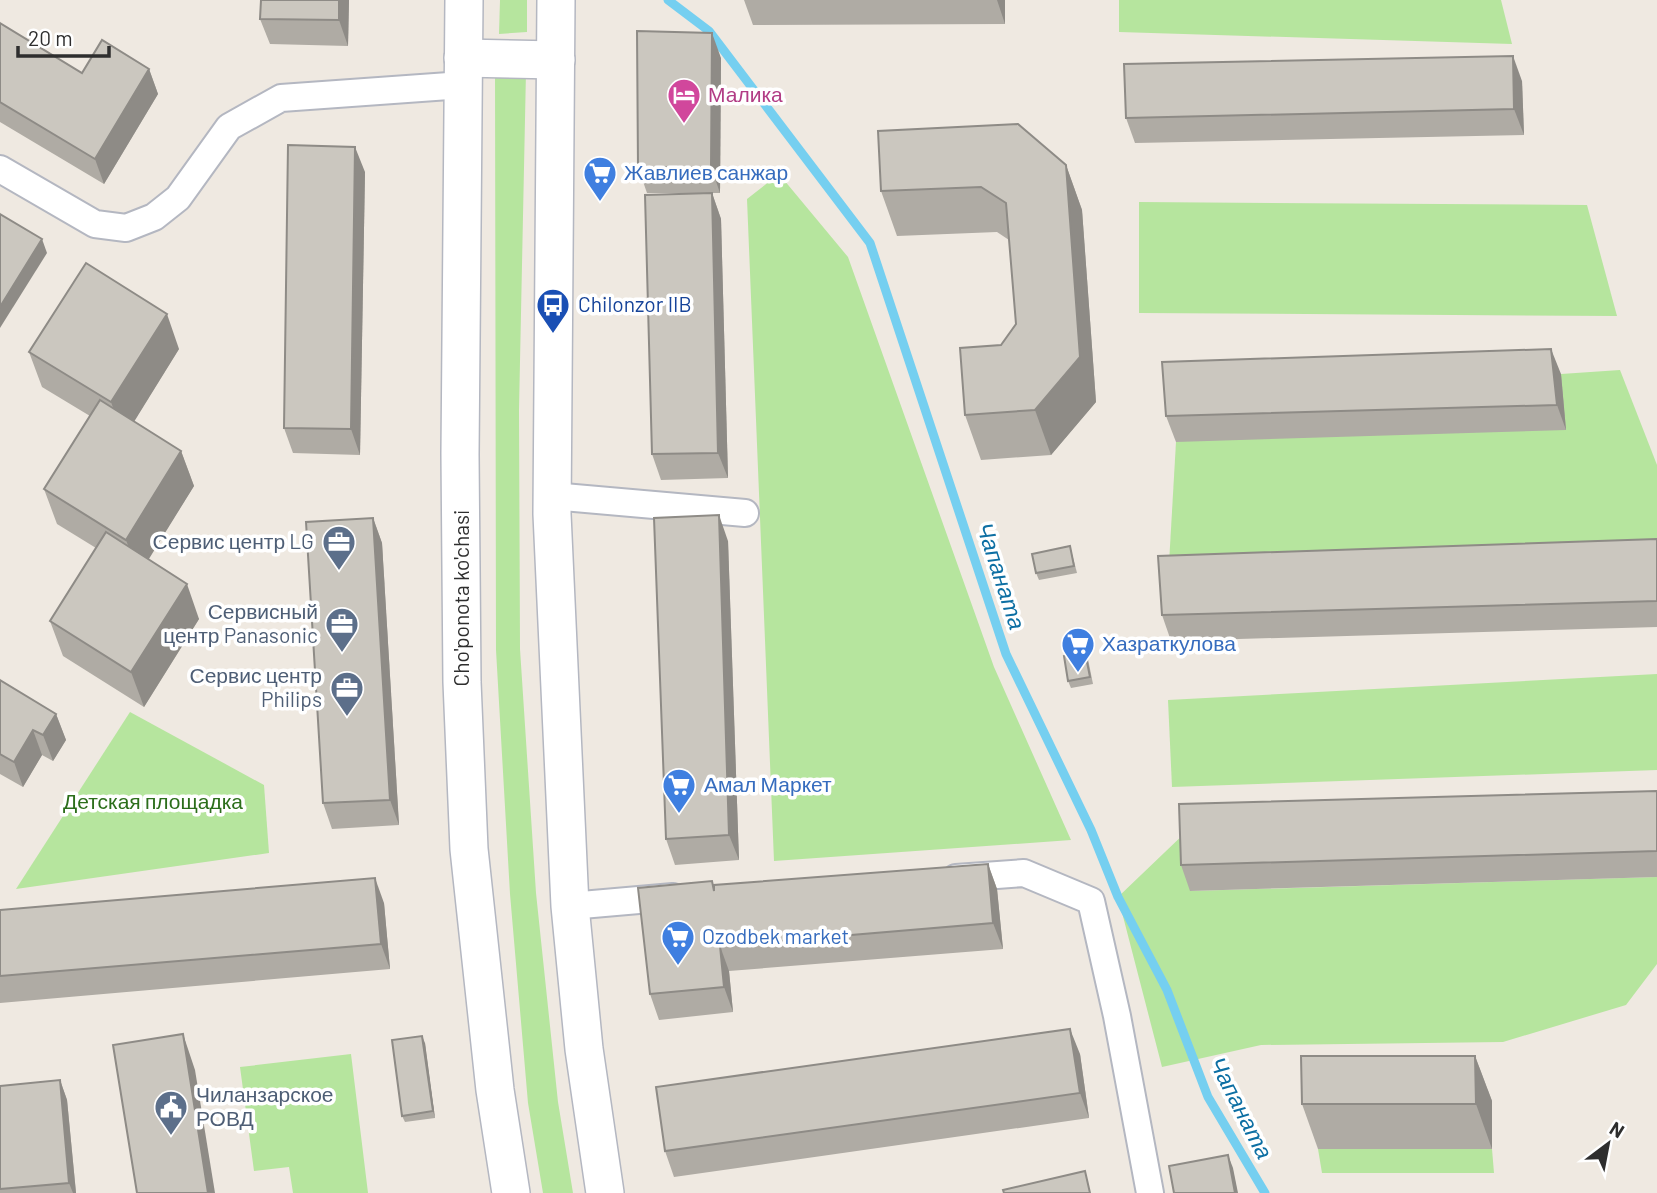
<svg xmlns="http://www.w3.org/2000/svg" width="1657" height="1193" viewBox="0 0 1657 1193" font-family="Barlow,sans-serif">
<rect width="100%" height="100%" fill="#efe9e1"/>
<g fill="#b6e59e">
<polygon points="500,0 527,0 527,32 499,34"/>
<polygon points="1119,0 1501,0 1512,44 1119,32"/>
<polygon points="495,70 526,71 519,410 520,649 536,893 558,1102 573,1193 543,1193 528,1103 510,894 496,650"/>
<polygon points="779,174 848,257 994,667 1071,840 774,861 747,199"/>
<polygon points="1139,202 1587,205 1617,316 1139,313"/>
<polygon points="1620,370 1657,465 1657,565 1168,581 1176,442 1561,374"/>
<polygon points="1657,674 1657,770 1172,787 1168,700"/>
<polygon points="130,712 264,785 269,853 16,889"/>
<polygon points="1188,830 1191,891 1657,877 1657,964 1626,1005 1503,1042 1261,1045 1162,1067 1118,897"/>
<polygon points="351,1054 368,1193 293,1193 289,1167 254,1171 240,1067"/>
<polygon points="1318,1149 1492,1149 1494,1173 1322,1173"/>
</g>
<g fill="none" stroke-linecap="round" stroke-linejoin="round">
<polyline stroke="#75cff0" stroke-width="9" points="668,0 709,31 870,243 1006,654 1091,830 1118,897 1167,990 1208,1097 1265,1193"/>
<defs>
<g id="street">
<polyline points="0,169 95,224 126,228 154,217 178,198 229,127 281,98 463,85"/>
<polyline points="552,496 745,513"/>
<polyline points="956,878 1024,873 1091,901 1117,1016 1150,1193"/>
<polyline points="570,906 673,897"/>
</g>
<g id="secondary">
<polyline points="464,0 460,454 462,682 469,849 495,1090 511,1193"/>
<polyline points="556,0 552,514 570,906 584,1049 605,1193"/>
<polyline points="463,58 556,60"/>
</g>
</defs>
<use href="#street" stroke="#b4b7c1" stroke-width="30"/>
<use href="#secondary" stroke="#b4b7c1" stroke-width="40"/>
<use href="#street" stroke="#fff" stroke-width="26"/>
<use href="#secondary" stroke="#fff" stroke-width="37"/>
</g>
<g fill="#afaba4">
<polygon points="349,0 348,46 270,44 260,19"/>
<polygon points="744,0 1005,0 1005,24 753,25"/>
<polygon points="0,23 82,73 149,69 158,94 104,184 0,122"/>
<polygon points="721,58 720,193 647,193 638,167"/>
<polygon points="1522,81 1524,135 1135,143 1126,118"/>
<polygon points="1066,165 1082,210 1096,402 1051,455 981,460 965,415 1001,345 1016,324 1009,240 997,232 897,236 881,191"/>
<polygon points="365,172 360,455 293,453 284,428"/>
<polygon points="712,193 721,219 728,478 661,480 652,454"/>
<polygon points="179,349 134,421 181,451 194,486 148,559 199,619 144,707 63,656 50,621 96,548 57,524 44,489 90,416 42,387 29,352"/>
<polygon points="1561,374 1566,430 1176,442 1166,416"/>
<polygon points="373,518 382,543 399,825 332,829 323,803"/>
<polygon points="1657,539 1657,627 1171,641 1162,615"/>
<polygon points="728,541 739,860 675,865 666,839"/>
<polygon points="1070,546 1077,573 1039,580 1036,573"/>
<polygon points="1088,659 1093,684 1071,688 1068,681"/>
<polygon points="0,680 56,714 66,740 53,761 42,755 23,787 0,774"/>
<polygon points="1657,791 1657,877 1190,891 1181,865"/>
<polygon points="988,864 997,889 1003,949 729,971 733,1012 659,1020 650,994 714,886"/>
<polygon points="384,903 390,969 0,1003 0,910"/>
<polygon points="425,1043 435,1118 405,1122 402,1116"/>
<polygon points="1080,1054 1089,1118 674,1177 665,1151"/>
<polygon points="1475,1056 1492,1101 1492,1149 1318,1149 1302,1104"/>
<polygon points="60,1080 67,1100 76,1193 0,1193 0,1086"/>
</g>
<g fill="#8e8b86">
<polygon points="339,0 349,0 348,46 339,20"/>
<polygon points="997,0 1005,0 1005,24"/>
<polygon points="712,33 721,58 720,193 711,167"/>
<polygon points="1513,56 1522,81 1524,135 1514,109"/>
<polygon points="149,69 158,94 104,184 95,159"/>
<polygon points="355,147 365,172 360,455 351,429"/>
<polygon points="1066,165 1082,210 1096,402 1051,455 1035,410"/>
<polygon points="712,193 721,219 728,478 718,453"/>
<polygon points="42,239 47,253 0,328 0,307"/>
<polygon points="167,314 179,349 124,438 111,402"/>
<polygon points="1551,349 1561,374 1566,430 1557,405"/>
<polygon points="181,451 194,486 139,575 126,540"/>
<polygon points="719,515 728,541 739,860 729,835"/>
<polygon points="373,518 382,543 399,825 390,800"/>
<polygon points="187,584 199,619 144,707 131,672"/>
<polygon points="56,714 66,740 53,761 43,735"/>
<polygon points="33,730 42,755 23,787 14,762"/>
<polygon points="988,864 997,889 1003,949 993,923"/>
<polygon points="375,878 384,903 390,969 381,944"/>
<polygon points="720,946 729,971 733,1012 724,987"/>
<polygon points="1070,1029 1080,1054 1089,1118 1080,1093"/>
<polygon points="183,1034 195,1070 215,1193 208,1193"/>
<polygon points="422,1036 425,1043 435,1118 433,1111"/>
<polygon points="1475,1056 1492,1101 1492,1149 1476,1104"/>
<polygon points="60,1080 67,1100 76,1193 73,1193 69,1183"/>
<polygon points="1228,1155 1233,1168 1238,1193 1235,1193"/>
</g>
<g fill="#cbc7bf" stroke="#8e8b86" stroke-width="2">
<polygon points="261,0 339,0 339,20 260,19"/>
<polygon points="0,23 82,73 102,40 149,69 95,159 0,102"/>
<polygon points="637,31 712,33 711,167 638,167"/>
<polygon points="1513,56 1514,109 1126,118 1124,64"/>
<polygon points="1018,124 1066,165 1080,357 1035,410 965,415 960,348 1001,345 1016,324 1006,203 981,187 881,191 878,131"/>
<polygon points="288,145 355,147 351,429 284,428"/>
<polygon points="712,193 718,453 652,454 645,195"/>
<polygon points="0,214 42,239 0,307"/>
<polygon points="86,263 167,314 111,402 29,352"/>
<polygon points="1551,349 1557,405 1166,416 1162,362"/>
<polygon points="100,400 181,451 126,540 44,489"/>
<polygon points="719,515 729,835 666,839 654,518"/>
<polygon points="373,518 390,800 323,803 306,522"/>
<polygon points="106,532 187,584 131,672 50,621"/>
<polygon points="1657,539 1657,601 1162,615 1158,556"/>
<polygon points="1070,546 1074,566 1036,573 1032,554"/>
<polygon points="1085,652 1090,677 1068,681 1064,656"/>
<polygon points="0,680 56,714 43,735 33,730 14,762 0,754"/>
<polygon points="1657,791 1657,851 1181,865 1179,804"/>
<polygon points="988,864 993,923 720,946 724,987 650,994 638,888 712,881 714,891 714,885"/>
<polygon points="375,878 381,944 0,976 0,910"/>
<polygon points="1070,1029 1080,1093 665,1151 656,1087"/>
<polygon points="183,1034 208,1193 137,1193 113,1045"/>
<polygon points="422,1036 433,1111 402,1116 392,1040"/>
<polygon points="1301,1056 1475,1056 1476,1104 1302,1104"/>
<polygon points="60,1080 69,1183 0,1189 0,1086"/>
<polygon points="1228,1155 1235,1193 1174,1193 1169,1166"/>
<polygon points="1085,1171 1090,1193 1004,1193 1003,1190"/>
</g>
<defs>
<symbol id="hotel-pin" viewBox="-11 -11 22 30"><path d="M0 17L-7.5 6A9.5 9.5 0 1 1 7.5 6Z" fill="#d1479c" stroke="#fff"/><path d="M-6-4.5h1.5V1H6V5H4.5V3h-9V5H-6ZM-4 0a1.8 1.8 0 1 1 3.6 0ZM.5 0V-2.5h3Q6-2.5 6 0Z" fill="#fff"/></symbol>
<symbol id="supermarket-pin" viewBox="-11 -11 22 30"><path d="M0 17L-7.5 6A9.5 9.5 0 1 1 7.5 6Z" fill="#3f7fe0" stroke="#fff"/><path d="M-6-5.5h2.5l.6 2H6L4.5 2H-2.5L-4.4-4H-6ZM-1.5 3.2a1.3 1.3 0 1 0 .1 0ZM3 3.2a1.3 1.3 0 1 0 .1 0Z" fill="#fff"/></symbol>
<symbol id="bus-pin" viewBox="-11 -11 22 30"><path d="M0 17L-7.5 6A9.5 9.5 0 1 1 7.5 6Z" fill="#1a4fb4" stroke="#fff"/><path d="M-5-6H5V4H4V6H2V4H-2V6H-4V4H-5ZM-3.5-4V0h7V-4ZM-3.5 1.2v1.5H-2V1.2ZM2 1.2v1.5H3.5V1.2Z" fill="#fff"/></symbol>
<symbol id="office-pin" viewBox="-11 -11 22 30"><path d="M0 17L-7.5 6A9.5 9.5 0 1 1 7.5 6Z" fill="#5c6f8a" stroke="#fff"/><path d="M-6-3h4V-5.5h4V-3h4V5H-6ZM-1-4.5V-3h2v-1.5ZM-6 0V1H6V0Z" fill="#fff"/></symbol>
<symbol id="civic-pin" viewBox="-11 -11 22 30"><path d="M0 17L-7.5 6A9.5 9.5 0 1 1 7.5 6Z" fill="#5c6f8a" stroke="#fff"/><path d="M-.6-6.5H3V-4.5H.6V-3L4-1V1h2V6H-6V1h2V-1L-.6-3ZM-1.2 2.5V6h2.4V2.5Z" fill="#fff"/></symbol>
</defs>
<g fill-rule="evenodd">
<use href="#hotel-pin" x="665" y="76" width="38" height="52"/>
<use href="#supermarket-pin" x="581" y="154" width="38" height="52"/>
<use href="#bus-pin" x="534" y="286" width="38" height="52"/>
<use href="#office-pin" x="320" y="523" width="38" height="52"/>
<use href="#office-pin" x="323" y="605" width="38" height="52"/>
<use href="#supermarket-pin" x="1059" y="625" width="38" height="52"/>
<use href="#office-pin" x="328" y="669" width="38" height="52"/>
<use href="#supermarket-pin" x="660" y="766" width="38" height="52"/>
<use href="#supermarket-pin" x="659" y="918" width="38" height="52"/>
<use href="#civic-pin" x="152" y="1088" width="38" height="52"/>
</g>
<g text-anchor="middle" stroke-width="7" stroke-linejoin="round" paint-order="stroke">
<g font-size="21" fill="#b23c85" stroke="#fff" text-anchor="start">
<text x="708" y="102">Малика</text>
</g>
<g font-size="21" fill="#366cbe" stroke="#fff" text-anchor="start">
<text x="624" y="180">Жавлиев санжар</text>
<text x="1102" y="651">Хазраткулова</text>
<text x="704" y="792">Амал Маркет</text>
<text x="702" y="944">Ozodbek market</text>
</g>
<g font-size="21" fill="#164399" stroke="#fff" text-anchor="start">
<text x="578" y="312">Chilonzor IIB</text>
</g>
<g font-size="21" fill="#4e5e75" stroke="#fff" text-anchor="end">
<text x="314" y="549">Сервис центр LG</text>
<text x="318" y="619">Сервисный<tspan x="318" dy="24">центр Panasonic</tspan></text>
<text x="322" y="683">Сервис центр<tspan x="322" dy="24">Philips</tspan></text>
<text x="196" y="1102" text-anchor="start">Чиланзарское<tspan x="196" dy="24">РОВД</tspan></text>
</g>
<g font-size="21" fill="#2e2e2e" stroke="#fff">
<text transform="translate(462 598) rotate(-90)" y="7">Cho'ponota ko'chasi</text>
</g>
<g font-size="21" fill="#2c6e1b" stroke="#fff">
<text x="153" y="809">Детская площадка</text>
</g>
<g font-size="23" font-style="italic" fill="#0d6fa3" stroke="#fff">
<text transform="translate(1001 576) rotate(72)" y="8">Чапаната</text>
<text transform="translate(1241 1108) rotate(63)" y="8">Чапаната</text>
</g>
</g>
<g transform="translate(1608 1144) rotate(32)" stroke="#ffffff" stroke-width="5" paint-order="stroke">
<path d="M0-5L12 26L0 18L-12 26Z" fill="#2e2e2e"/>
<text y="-10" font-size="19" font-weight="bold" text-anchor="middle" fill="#2e2e2e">N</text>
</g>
<path d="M18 46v10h91v-10" fill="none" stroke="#2e2e2e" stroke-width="3.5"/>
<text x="28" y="46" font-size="21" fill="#2e2e2e" stroke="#ffffff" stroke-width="5" paint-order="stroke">20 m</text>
</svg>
